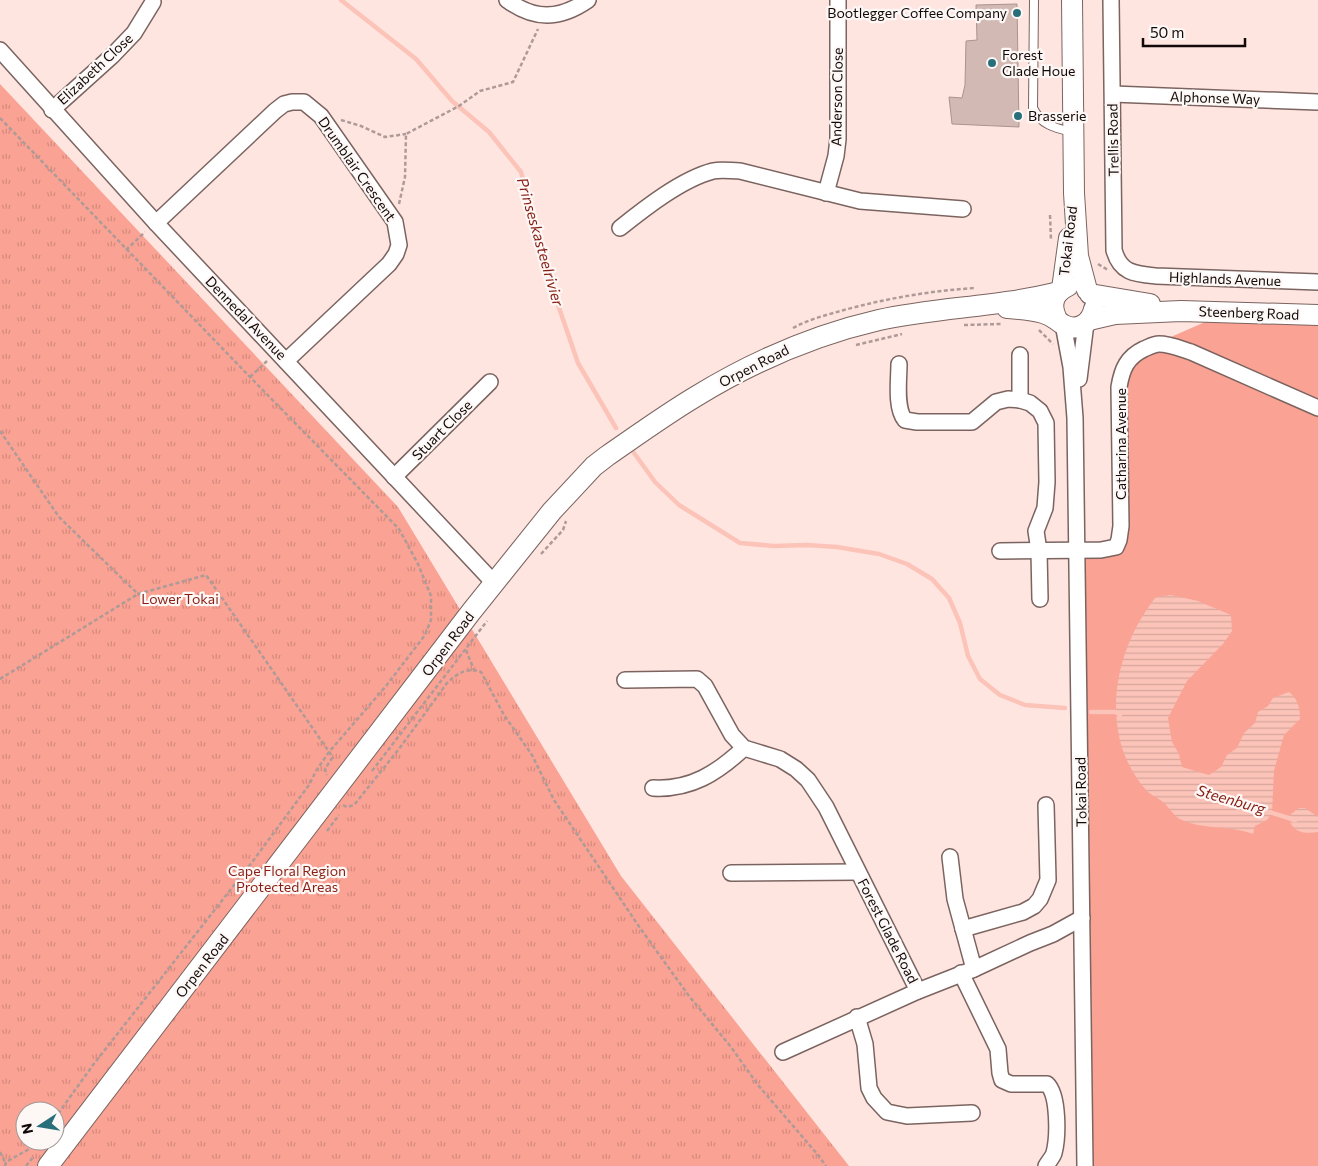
<svg xmlns="http://www.w3.org/2000/svg" width="1318" height="1166" viewBox="0 0 1318 1166" font-family="Commissioner,sans-serif">
<defs>
<pattern id="park-tufts" width="24" height="20" patternUnits="userSpaceOnUse" patternTransform="scale(1.25)"><rect width="24" height="20" fill="#faa293"/><path d="M3 7l-1-3M5 7V3M7 7l1-3M15 17l-1-3M17 17v-4M19 17l1-3" fill="none" stroke="#d58a7d"/></pattern>
<pattern id="water-rules" width="6" height="5" patternUnits="userSpaceOnUse" patternTransform="scale(1.25)"><rect width="6" height="5" fill="#fcc3b8"/><path d="M0 2.5h6" fill="none" stroke="#d7a69d"/></pattern>
</defs>
<rect width="100%" height="100%" fill="#ffe5e0"/>
<polygon fill="#faa293" points="1228,312 1318,317 1318,1166 1084,1166 1077,551 1119,540 1125,365 1141,350"/>
<path fill="url(#park-tufts)" fill-rule="evenodd" d="M0 84 398 507 621 876 849 1166H0ZM25 1111H55V1141H25Z"/>
<g fill="url(#water-rules)">
<path d="M1171 595 1198 601 1231 615 1232 631 1223 644 1187 681 1168 718 1172 742 1179 754 1182 767 1209 775 1221 767 1227 755 1237 748 1244 733 1255 723 1258 712 1268 706 1273 698 1289 692C1298 699 1300 708 1300 719L1284 735 1274 771 1272 813 1267 820 1255 826 1253 834C1230 825 1204 830 1182 820 1174 817 1169 807 1163 802 1158 798 1151 795 1147 791 1097 736 1113 650 1156 597Z"/>
<path d="M1299 808H1305L1318 817V832C1305 834 1293 833 1289 819L1291 814Z"/>
</g>
<g fill="none" stroke-linecap="round" stroke-linejoin="round">
<g stroke="#fcc3b8" stroke-width="4.5">
<polyline points="341,0 416,59 452,101 489,132 521,172 556,299 578,363 616,428"/>
<polyline points="634,453 655,482 679,505 740,543 774,546 807,545 837,547 879,554 907,564 932,579 949,598 960,623 968,656 980,679 1000,695 1025,705 1065,708"/>
<polyline points="1091,712 1116,712 1120,715"/>
<polyline points="1266,811 1295,820"/>
</g>
</g>
<polygon fill="#d2b9b4" stroke="#ab938f" points="1017,4 1019,127 952,124 949,97 962,98 965,85 966,41 977,40 976,5"/>
<g fill="none" stroke-linecap="round" stroke-linejoin="round">
<defs>
<path id="lane" d="M1034 0 1033 108C1041 125 1055 128 1072 132"/>
<g id="street">
<path d="M507 0C534 20 559 20 588 0"/>
<path d="M1111 0 1114 250C1120 273 1135 274 1156 276L1318 282"/>
<polyline points="0,50 156,223 495,584"/>
<polyline points="1113,94 1318,102"/>
<polyline points="52,110 112,56 134,33 153,2"/>
<polyline points="826,193 836,156 838,139 838,0"/>
<polyline points="156,223 275,111 284,104 292,102 304,102 321,116 395,222 399,245 396,254 389,264 286,361"/>
<path d="M620 228C645 208 682 179 713 171 722 169 731 171 740 171L860 201 963 209"/>
<polyline points="1063,324 1071,367 1075,418 1085,1166"/>
<path d="M899 364C899 379 895 408 905 420L917 422H972L996 402 1008 399 1020 400 1030 403 1040 411 1046 423 1047 482 1045 508 1036 531 1039 551 1040 599"/>
<polyline points="1079,379 1086,323"/>
<polyline points="1020,400 1020,355"/>
<polyline points="394,477 490,382"/>
<path d="M1000 551 1101 550 1116 547 1119 540 1121 526 1119 387C1122 369 1127 357 1144 349 1149 347 1154 344 1159 344 1170 344 1181 349 1191 352L1318 408"/>
<polyline points="625,680 697,679 705,686 732,735 744,748 780,759 796,769 808,780 826,807 918,991"/>
<path d="M653 788C691 790 717 773 744 748"/>
<polyline points="950,857 955,899 974,969"/>
<polyline points="731,873 858,872"/>
<polyline points="963,929 1023,912 1034,906 1040,899 1048,880 1046,805"/>
<path d="M961 973 998 1049 1000 1073 1002 1080 1011 1084H1047C1059 1095 1058 1138 1054 1153 1053 1157 1048 1162 1046 1166"/>
<polyline points="857,1017 865,1044 869,1088 874,1098 887,1112 907,1116 972,1113"/>
<polyline points="783,1052 918,991 974,969 1030,943 1053,934 1082,918"/>
</g>
<g id="secondary">
<polyline points="1072,0 1074,193 1078,256 1087,290"/>
<polyline points="1062,289 1069,238"/>
<polyline points="1090,294 1150,304"/>
<path d="M1007 308C1019 309 1032 310 1043 313 1054 316 1055 320 1064 325 1078 332 1091 323 1094 309"/>
<path d="M1056 317C1050 304 1054 292 1068 286"/>
<polyline points="1089,320 1115,314 1181,311 1318,315"/>
<path d="M48 1166 471 612 552 511 594 466 607 456C636 436 665 415 695 397 752 362 814 335 879 320 939 307 1000 307 1059 292"/>
</g>
</defs>
<use href="#lane" stroke="#7b6460" stroke-width="10"/>
<use href="#street" stroke="#7b6460" stroke-width="18"/>
<use href="#secondary" stroke="#7b6460" stroke-width="22"/>
<g stroke="#ae9a97" stroke-width="2.5" stroke-dasharray="4 2.5" stroke-linecap="butt">
<polyline points="0,118 250,377 399,529 418,564 431,596 431,620 425,635 386,686 329,752 316,771 309,785 253,861 93,1065 55,1118"/>
<polyline points="341,120 361,126 385,137 406,134"/>
<polyline points="399,204 405,177 406,134 459,106 480,91 513,82 538,29"/>
<polyline points="1050,215 1051,240"/>
<polyline points="126,250 145,232"/>
<polyline points="1098,264 1108,270"/>
<polyline points="964,325 1001,324"/>
<path d="M793 328C809 319 827 315 844 310 888 298 930 291 975 288"/>
<polyline points="1039,330 1053,344"/>
<polyline points="856,345 902,334"/>
<polyline points="250,377 267,361"/>
<polyline points="0,431 59,517 138,594 206,575 332,756 332,758 325,769 327,775"/>
<polyline points="541,554 563,530 566,521"/>
<polyline points="466,650 474,670"/>
<polyline points="0,679 138,594"/>
<polyline points="372,771 487,621"/>
<path d="M343 805 347 807 354 805 399 749 447 683C458 673 467 667 481 672L504 715 532 755 554 800 640 928 689 996 731 1047 758 1085 818 1155 826 1166"/>
<polyline points="327,831 339,815"/>
<polyline points="0,1152 5,1162"/>
<polyline points="5,1166 6,1162 31,1148 37,1141"/>
<polyline points="26,1166 34,1156"/>
</g>
<use href="#lane" stroke="#fff" stroke-width="8"/>
<use href="#street" stroke="#fff" stroke-width="15"/>
<use href="#secondary" stroke="#fff" stroke-width="20"/>
</g>
<g fill="#286f7b" stroke="#fdf7f6" stroke-width="2">
<circle cx="1017" cy="13" r="5"/>
<circle cx="992" cy="63" r="5"/>
<circle cx="1018" cy="116" r="5"/>
</g>
<g text-anchor="middle" stroke-width="4.5" stroke-linejoin="round" paint-order="stroke">
<g font-size="14" fill="#110908" stroke="#fdf7f6" text-anchor="start">
<text x="1007" y="18" text-anchor="end">Bootlegger Coffee Company</text>
<text x="1002" y="60">Forest<tspan x="1002" dy="16">Glade Houe</tspan></text>
<text x="1028" y="121">Brasserie</text>
</g>
<g font-size="14" fill="#110908" stroke="#fdf7f6">
<text transform="translate(95 69) rotate(-43)" y="5">Elizabeth Close</text>
<text transform="translate(837 97) rotate(-89)" y="5">Anderson Close</text>
<text transform="translate(1215 98) rotate(2)" y="5">Alphonse Way</text>
<text transform="translate(1113 140) rotate(-91)" y="5">Trellis Road</text>
<text transform="translate(357 169) rotate(55)" y="5">Drumblair Crescent</text>
<text transform="translate(1068 241) rotate(-83)" y="5">Tokai Road</text>
<text transform="translate(1225 279) rotate(2)" y="5">Highlands Avenue</text>
<text transform="translate(1249 313) rotate(2)" y="5">Steenberg Road</text>
<text transform="translate(246 318) rotate(46)" y="5">Dennedal Avenue</text>
<text transform="translate(754 366) rotate(-27)" y="5">Orpen Road</text>
<text transform="translate(442 430) rotate(-45)" y="5">Stuart Close</text>
<text transform="translate(1121 444) rotate(-90)" y="5">Catharina Avenue</text>
<text transform="translate(448 644) rotate(-53)" y="5">Orpen Road</text>
<text transform="translate(1081 792) rotate(-91)" y="5">Tokai Road</text>
<text transform="translate(888 931) rotate(63)" y="5">Forest Glade Road</text>
<text transform="translate(202 966) rotate(-52)" y="5">Orpen Road</text>
</g>
<g font-size="14" fill="#891f14" stroke="#fdf7f6">
<text x="180" y="604">Lower Tokai</text>
<text x="287" y="876">Cape Floral Region<tspan x="287" dy="16">Protected Areas</tspan></text>
</g>
<g font-size="15" font-style="italic" fill="#871d12" stroke="#fdf7f6">
<text transform="translate(540 242) rotate(74)" y="5">Prinseskasteelrivier</text>
<text transform="translate(1231 800) rotate(16)" y="5">Steenburg</text>
</g>
</g>
<g transform="translate(40 1126) rotate(258)"><circle r="24" fill="#fdf7f6" stroke="#9f9897"/>
<path d="M0-4L9 19L0 12L-9 19Z" fill="#286f7b"/>
<text y="-8" font-size="14" font-weight="bold" text-anchor="middle" fill="#110908">N</text>
</g>
<path d="M1143 38v8h102v-8" fill="none" stroke="#110908" stroke-width="2.5"/>
<text x="1150" y="38" font-size="15" fill="#110908" stroke="#fdf7f6" stroke-width="4" paint-order="stroke">50 m</text>
</svg>
